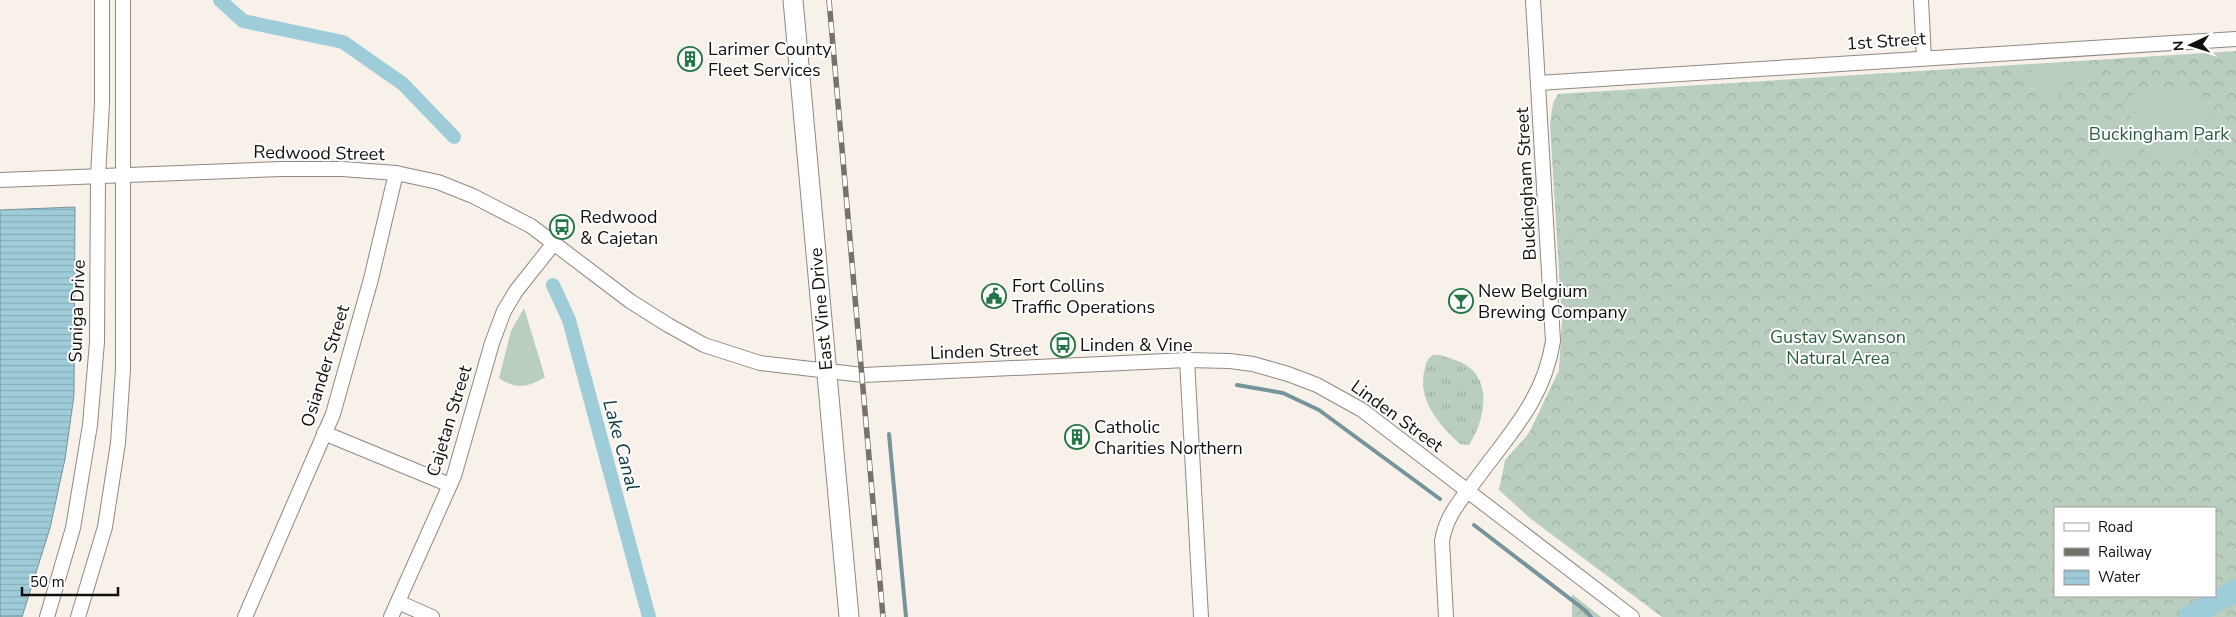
<svg xmlns="http://www.w3.org/2000/svg" width="2236" height="617" viewBox="0 0 2236 617" font-family="'Nunito Sans',sans-serif">
<defs>
<pattern id="grass-tufts" width="24" height="20" patternUnits="userSpaceOnUse" patternTransform="scale(1.25)"><rect width="24" height="20" fill="#b9cebf"/><path d="M3 7l-1-3M5 7V3M7 7l1-3M15 17l-1-3M17 17v-4M19 17l1-3" fill="none" stroke="#9eb0a3"/></pattern>
<pattern id="forest-crowns" width="20" height="18" patternUnits="userSpaceOnUse" patternTransform="scale(1.25)"><rect width="20" height="18" fill="#b9cebf"/><path d="M2 6a3 3 0 1 1 6 0M12 15a3 3 0 1 1 6 0" fill="none" stroke="#9eb0a3"/></pattern>
<pattern id="water-rules" width="6" height="5" patternUnits="userSpaceOnUse" patternTransform="scale(1.25)"><rect width="6" height="5" fill="#9fccd9"/><path d="M0 2.5h6" fill="none" stroke="#88aeb9"/></pattern>
</defs>
<rect width="100%" height="100%" fill="#f8f1e9"/>
<path fill="url(#grass-tufts)" d="M1433 355C1440 354 1448 358 1455 360 1494 372 1487 418 1469 445L1460 444C1439 424 1416 400 1425 368 1426 363 1428 358 1433 355Z"/>
<g fill="url(#forest-crowns)" fill-rule="evenodd">
<path d="M2236 51V617H1662L1531 519 1499 490 1505 460 1529 433 1559 370 1562 321 1550 124 1553 103 1558 94ZM2055 508H2215V596H2055Z"/>
<polygon points="1572,594 1601,617 1572,617"/>
</g>
<g fill="#b9cebf">
<polygon points="2101,67 2102,79 2069,81 2048,106 2012,73"/>
<path d="M2174 86C2182 90 2193 95 2200 101 2235 133 2169 193 2137 141 2131 132 2131 114 2128 103L2134 94Z"/>
<polygon points="2104,116 2131,146 2115,160 2087,131"/>
<path d="M524 308 545 377C529 387 516 390 499 378L511 331Z"/>
</g>
<polygon fill="url(#water-rules)" stroke="#75949c" points="75,207 74,395 65,459 50,528 22,617 0,617 0,210"/>
<g fill="none" stroke-linecap="round" stroke-linejoin="round">
<g stroke="#75949c" stroke-width="4">
<polyline points="1237,385 1283,393 1319,410 1440,499"/>
<polyline points="889,434 906,617"/>
<polyline points="1474,525 1586,611 1591,617"/>
</g>
<g stroke="#9fccd9" stroke-width="14">
<polyline points="220,0 243,21 343,42 403,84 454,137"/>
<polyline points="553,285 569,320 649,617"/>
</g>
<polyline stroke="#9fccd9" stroke-width="22" points="2189,617 2236,590"/>
<defs>
<g id="minor">
<polyline points="1921,0 1924,58"/>
<polyline points="1538,83 2236,39"/>
<polyline points="0,180 281,169 342,169 396,173 438,182 473,196 531,226 630,301 668,325 704,345 760,363 863,375 1187,360 1230,361 1253,364 1288,374 1317,385 1362,410 1632,617"/>
<polyline points="1187,360 1201,617"/>
<polyline points="324,433 450,485"/>
<polyline points="398,602 432,617"/>
<polyline points="47,617 73,528 90,425 97,342 98,176 102,103 102,0"/>
<polyline points="78,617 105,527 118,443 123,369 123,0"/>
<polyline points="245,617 333,414 371,279 396,173"/>
<polyline points="391,617 454,476 492,343 504,311 516,291 554,243"/>
<path d="M1446 617 1442 541C1446 516 1460 501 1475 481 1509 434 1544 400 1553 341L1533 0"/>
</g>
<polyline id="secondary" points="793,0 849,617"/>
</defs>
<use href="#minor" stroke="#908882" stroke-width="16"/>
<use href="#secondary" stroke="#908882" stroke-width="21"/>
<use href="#minor" stroke="#fff" stroke-width="14"/>
<use href="#secondary" stroke="#fff" stroke-width="19"/>
<defs>
<polyline id="rail" points="829,0 883,617"/>
</defs>
<use href="#rail" stroke="#75716b" stroke-width="5.5"/>
<use href="#rail" stroke="#fff" stroke-width="4" stroke-dasharray="11" stroke-linecap="butt"/>
</g>
<defs>
<symbol id="building-ring" viewBox="-11 -11 22 22"><circle r="9.5" fill="#fff" stroke="#257647" stroke-width="1.5"/><path d="M-4-6H4V6H1V3H-1V6H-4ZM-2.5-4.3h1.7v1.8h-1.7ZM.8-4.3h1.7v1.8H.8ZM-2.5-1h1.7V.8h-1.7ZM.8-1h1.7V.8H.8Z" fill="#257647"/></symbol>
<symbol id="bus-ring" viewBox="-11 -11 22 22"><circle r="9.5" fill="#fff" stroke="#257647" stroke-width="1.5"/><path d="M-5-6H5V4H4V6H2V4H-2V6H-4V4H-5ZM-3.5-4V0h7V-4ZM-3.5 1.2v1.5H-2V1.2ZM2 1.2v1.5H3.5V1.2Z" fill="#257647"/></symbol>
<symbol id="civic-ring" viewBox="-11 -11 22 22"><circle r="9.5" fill="#fff" stroke="#257647" stroke-width="1.5"/><path d="M-.6-6.5H3V-4.5H.6V-3L4-1V1h2V6H-6V1h2V-1L-.6-3ZM-1.2 2.5V6h2.4V2.5Z" fill="#257647"/></symbol>
<symbol id="bar-ring" viewBox="-11 -11 22 22"><circle r="9.5" fill="#fff" stroke="#257647" stroke-width="1.5"/><path d="M-6-5H6L.8 .8V4.5H3.5V6h-7V4.5H-.8V.8Z" fill="#257647"/></symbol>
</defs>
<g fill-rule="evenodd">
<use href="#building-ring" x="676" y="45" width="28" height="28"/>
<use href="#bus-ring" x="548" y="213" width="28" height="28"/>
<use href="#civic-ring" x="980" y="282" width="28" height="28"/>
<use href="#bar-ring" x="1447" y="287" width="28" height="28"/>
<use href="#bus-ring" x="1049" y="331" width="28" height="28"/>
<use href="#building-ring" x="1063" y="423" width="28" height="28"/>
</g>
<g text-anchor="middle" stroke-width="4" stroke-linejoin="round" paint-order="stroke">
<g font-size="18" fill="#12100d" stroke="#fff">
<text transform="translate(1886 41) rotate(-4)" y="6">1st Street</text>
<text transform="translate(319 153) rotate(1)" y="6">Redwood Street</text>
<text transform="translate(1526 184) rotate(-93)" y="6">Buckingham Street</text>
<text transform="translate(821 309) rotate(-95)" y="6">East Vine Drive</text>
<text transform="translate(77 311) rotate(-88)" y="6">Suniga Drive</text>
<text transform="translate(984 351) rotate(-2)" y="6">Linden Street</text>
<text transform="translate(325 366) rotate(-73)" y="6">Osiander Street</text>
<text transform="translate(1397 416) rotate(36)" y="6">Linden Street</text>
<text transform="translate(449 421) rotate(-73)" y="6">Cajetan Street</text>
</g>
<g font-size="18" fill="#12100d" stroke="#fff" text-anchor="start">
<text x="708" y="55">Larimer County<tspan x="708" dy="21">Fleet Services</tspan></text>
<text x="580" y="223">Redwood<tspan x="580" dy="21">&amp; Cajetan</tspan></text>
<text x="1012" y="292">Fort Collins<tspan x="1012" dy="21">Traffic Operations</tspan></text>
<text x="1478" y="297">New Belgium<tspan x="1478" dy="21">Brewing Company</tspan></text>
<text x="1080" y="351">Linden &amp; Vine</text>
<text x="1094" y="433">Catholic<tspan x="1094" dy="21">Charities Northern</tspan></text>
</g>
<g font-size="18" fill="#285e3d" stroke="#fff">
<text x="2159" y="140">Buckingham Park</text>
<text x="1838" y="343">Gustav Swanson<tspan x="1838" dy="21">Natural Area</tspan></text>
</g>
<g font-size="19" font-style="italic" fill="#0e3741" stroke="#fff">
<text transform="translate(622 445) rotate(75)" y="7">Lake Canal</text>
</g>
</g>
<rect x="2054" y="507" width="162" height="90" fill="#ffffff" stroke="#a09f9e"/>
<rect x="2064" y="523" width="25" height="8" fill="#ffffff" stroke="#a09f9e"/>
<text x="2098" y="532" font-size="15" fill="#12100d">Road</text>
<rect x="2064" y="548" width="25" height="8" fill="#75716b" stroke="#a09f9e"/>
<text x="2098" y="557" font-size="15" fill="#12100d">Railway</text>
<rect x="2064" y="570" width="25" height="15" fill="url(#water-rules)" stroke="#a09f9e"/>
<text x="2098" y="582" font-size="15" fill="#12100d">Water</text>
<g transform="translate(2191 45) rotate(266)" stroke="#ffffff" stroke-width="4" paint-order="stroke">
<path d="M0-4L9 19L0 12L-9 19Z" fill="#12100d"/>
<text y="-8" font-size="14" font-weight="bold" text-anchor="middle" fill="#12100d">N</text>
</g>
<path d="M22 587v8h96v-8" fill="none" stroke="#12100d" stroke-width="2.5"/>
<text x="30" y="587" font-size="15" fill="#12100d" stroke="#ffffff" stroke-width="4" paint-order="stroke">50 m</text>
</svg>
